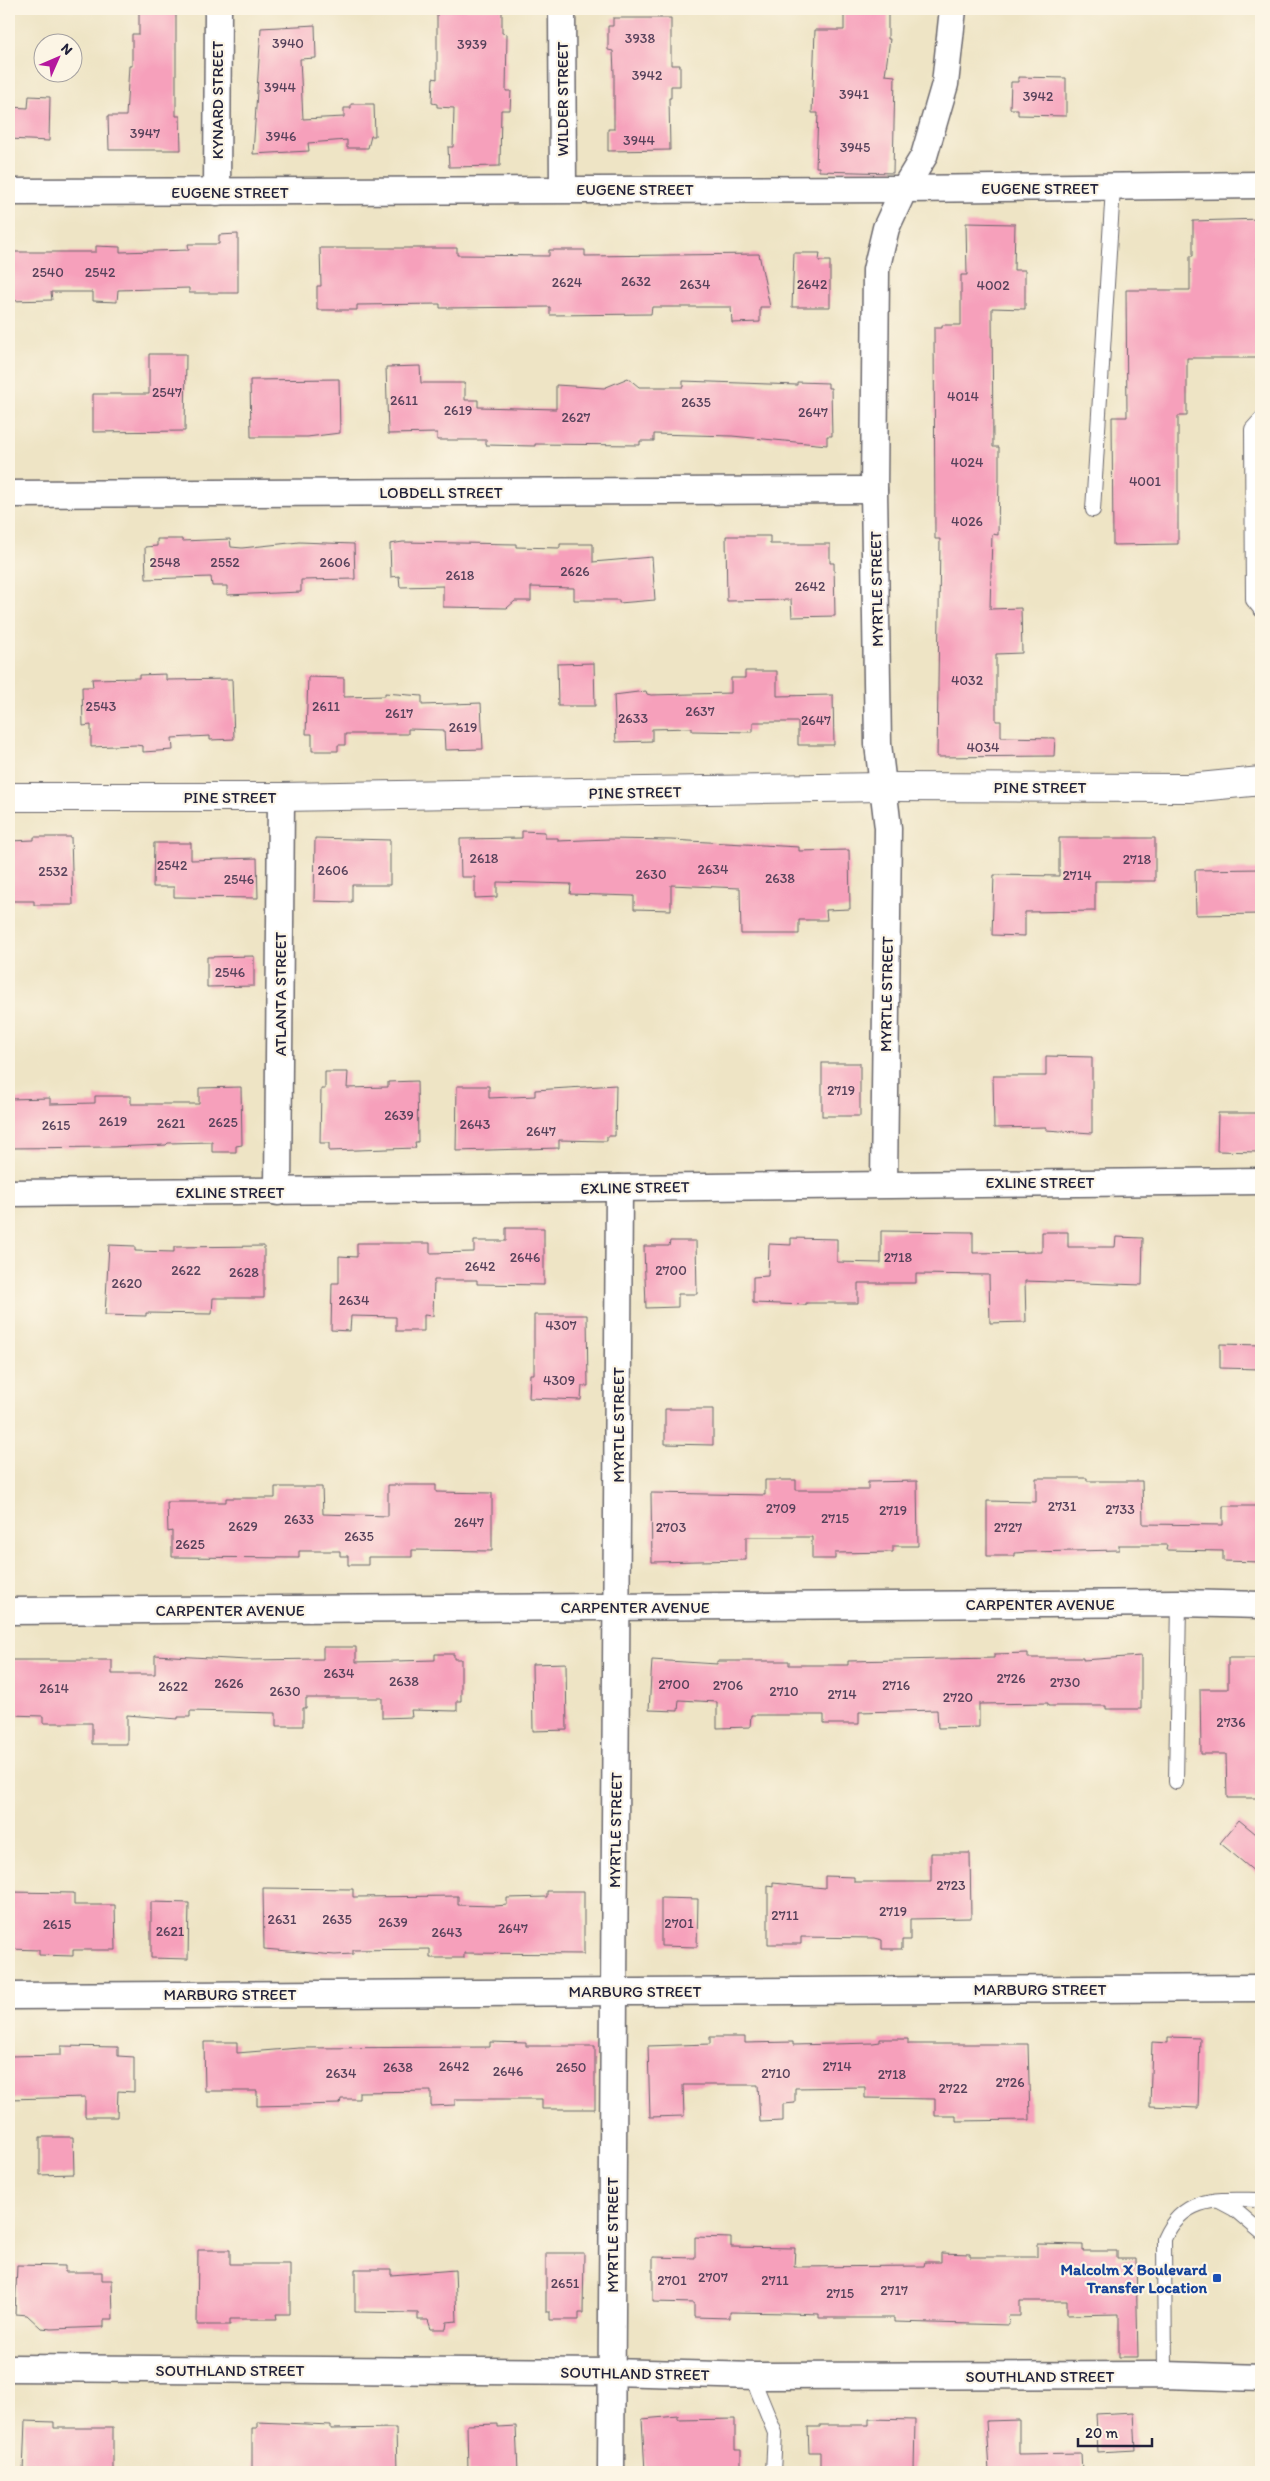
<svg xmlns="http://www.w3.org/2000/svg" width="1270" height="2481" viewBox="0 0 1270 2481" font-family="Itim,sans-serif">
<rect width="100%" height="100%" fill="#fcf5e5"/>
<filter id="ink" filterUnits="userSpaceOnUse"><feTurbulence type="fractalNoise" baseFrequency=".02" numOctaves="2"/><feDisplacementMap in="SourceGraphic" scale="10" xChannelSelector="R" yChannelSelector="G"/><feConvolveMatrix kernelMatrix="1 2 1 2 8 2 1 2 1" color-interpolation-filters="sRGB"/></filter>
<filter id="wash" filterUnits="userSpaceOnUse"><feTurbulence type="fractalNoise" baseFrequency=".0096" numOctaves="4" result="noise"/><feDisplacementMap in="SourceGraphic" scale="20" xChannelSelector="R" yChannelSelector="G"/><feGaussianBlur stdDeviation="1.12" result="paint"/><feColorMatrix in="noise" values="0 0 0 0 0 0 0 0 0 0 0 0 0 0 0 0 0 1.4 0 .05"/><feComposite in="paint" operator="in"/></filter>
<g filter="url(#wash)">
<rect width="100%" height="100%" fill="#eee4c5"/>
<g id="blocks">
<g fill="#f6a0bb">
<polygon points="139,9 176,9 176,116 180,116 181,150 109,150 108,116 126,116 129,66 132,66 132,34 139,34"/>
<polygon points="437,9 502,9 502,33 507,34 506,91 511,91 510,110 501,110 500,166 449,167 448,147 453,147 454,108 437,107 437,104 432,103 433,78 437,79"/>
<polygon points="844,9 888,9 888,39 890,39 885,75 895,76 893,173 819,171 819,167 816,167 818,113 812,113 815,30 844,30"/>
<polygon points="613,18 671,18 671,65 680,65 680,86 671,86 671,98 669,98 670,150 608,151 608,129 614,129 614,73 613,51 608,50 608,26 613,26"/>
<polygon points="315,25 316,58 300,59 303,119 344,117 344,108 351,108 351,104 374,104 375,136 371,136 368,148 347,148 347,140 308,143 309,151 253,154 261,28"/>
<polygon points="1018,77 1066,78 1066,116 1018,115 1018,109 1010,109 1011,82 1018,82"/>
<polygon points="29,96 50,97 49,141 9,139 9,107 28,108"/>
<polygon points="1261,219 1261,245 1257,245 1258,290 1261,290 1261,358 1187,358 1187,416 1178,416 1178,544 1113,545 1112,417 1127,417 1126,290 1190,290 1190,256 1193,256 1193,221"/>
<polygon points="966,223 1015,224 1014,270 1025,270 1025,309 992,308 993,447 999,447 999,476 998,535 992,534 990,609 1021,608 1022,653 996,654 996,721 1001,721 1001,737 1055,738 1054,756 937,757 940,539 935,539 934,328 942,328 942,325 961,325 961,275 967,275"/>
<polygon points="238,234 238,293 189,293 189,288 118,290 117,302 93,301 93,292 51,292 52,300 9,301 9,252 96,252 96,246 120,247 120,252 189,250 188,244 219,244 219,235"/>
<polygon points="320,248 457,248 457,255 549,256 549,250 585,250 585,256 759,254 770,307 760,307 760,322 732,323 731,307 652,307 651,314 550,315 550,307 440,308 440,304 357,305 357,310 317,310 317,286 321,286"/>
<polygon points="794,253 820,253 819,261 830,261 830,307 792,307"/>
<polygon points="149,354 186,354 185,431 93,432 93,394 149,394"/>
<polygon points="420,366 421,383 465,383 465,400 478,400 478,407 556,409 556,385 604,388 628,378 639,387 683,387 683,381 797,385 797,382 828,383 828,388 831,388 832,436 827,436 827,445 732,436 654,434 654,441 640,441 640,445 535,444 535,446 486,445 486,440 437,440 437,433 388,434 386,367"/>
<polygon points="339,379 340,433 307,437 251,437 250,380"/>
<polygon points="726,536 770,536 770,544 830,544 830,563 834,563 835,616 792,617 791,600 727,601"/>
<polygon points="157,539 182,539 182,541 230,539 231,547 242,548 299,542 354,544 355,579 301,580 301,592 227,595 227,586 212,586 211,577 146,579 145,547 157,546"/>
<polygon points="403,542 516,544 516,547 560,548 560,544 593,544 593,562 652,557 655,600 619,603 619,600 574,600 574,588 531,587 531,601 515,601 507,608 443,607 443,586 400,587 399,576 391,577 390,544"/>
<polygon points="594,663 595,706 558,706 557,664"/>
<polygon points="745,671 777,671 777,696 833,695 834,745 798,745 798,722 753,722 753,732 692,731 692,728 652,729 652,741 616,742 614,695 646,691 647,694 651,695 731,693 731,678 745,678"/>
<polygon points="166,674 166,680 232,679 234,739 210,740 210,736 172,738 173,750 143,752 143,746 136,745 91,747 91,725 83,726 82,687 93,687 92,679 139,678 139,675"/>
<polygon points="308,677 344,678 344,697 385,696 385,693 422,696 422,705 481,703 483,749 445,750 444,730 408,729 408,734 345,734 345,745 338,745 338,751 312,751 312,734 306,734"/>
<polygon points="522,831 545,832 545,838 558,838 558,841 609,839 671,840 799,847 799,851 849,850 850,909 826,910 827,920 799,920 799,934 741,934 740,888 671,885 671,910 634,909 634,896 570,894 571,884 497,882 497,897 475,898 475,877 461,877 460,839 522,838"/>
<polygon points="34,837 71,837 73,905 34,905 34,901 9,901 9,841 34,840"/>
<polygon points="315,838 390,840 390,885 352,885 352,902 314,901"/>
<polygon points="1059,838 1155,838 1155,881 1095,881 1095,911 1025,912 1025,936 992,935 994,875 1059,876"/>
<polygon points="154,843 191,843 191,860 257,858 258,898 174,897 174,887 153,887"/>
<polygon points="1261,869 1261,914 1196,915 1195,870"/>
<polygon points="254,956 254,986 207,987 207,957"/>
<polygon points="1046,1056 1092,1057 1092,1133 1046,1130 1046,1127 994,1128 993,1076 1046,1076"/>
<rect x="822" y="1063" width="38" height="53"/>
<polygon points="325,1072 348,1072 347,1088 388,1087 388,1082 417,1081 418,1142 415,1142 416,1148 329,1151 329,1143 320,1143 321,1089 325,1089"/>
<polygon points="616,1085 615,1136 607,1136 607,1141 559,1140 559,1148 456,1151 457,1086 489,1086 489,1098 535,1096 535,1090"/>
<polygon points="241,1087 242,1145 236,1146 236,1152 212,1152 212,1142 168,1143 166,1145 113,1147 9,1148 9,1099 50,1098 50,1104 95,1103 95,1096 131,1096 131,1104 199,1104 199,1088"/>
<polygon points="1218,1113 1258,1113 1258,1152 1217,1151"/>
<polygon points="506,1228 544,1228 544,1285 477,1284 477,1280 434,1280 433,1316 424,1315 424,1331 396,1331 396,1317 351,1316 350,1331 331,1330 332,1283 339,1283 339,1256 357,1257 357,1243 430,1243 430,1253 474,1252 474,1241 506,1241"/>
<polygon points="881,1231 973,1232 973,1253 1042,1252 1042,1232 1068,1232 1068,1247 1115,1247 1116,1237 1143,1238 1142,1285 1025,1281 1026,1322 990,1323 989,1275 916,1274 916,1283 858,1283 858,1303 806,1303 806,1305 753,1303 753,1277 768,1276 769,1244 791,1245 791,1238 837,1239 837,1262 881,1263"/>
<polygon points="670,1241 696,1241 697,1294 678,1294 678,1307 646,1308 644,1246 669,1246"/>
<polygon points="109,1245 135,1246 135,1251 174,1252 174,1247 264,1246 264,1298 213,1298 212,1314 146,1313 146,1316 105,1315"/>
<polygon points="534,1315 587,1315 588,1386 582,1386 581,1400 529,1398 530,1374 534,1374"/>
<polygon points="1220,1344 1261,1345 1261,1369 1220,1368"/>
<polygon points="665,1409 713,1409 713,1445 665,1444"/>
<polygon points="1036,1478 1087,1478 1087,1481 1142,1481 1143,1524 1223,1525 1223,1506 1261,1506 1261,1562 1223,1561 1223,1551 1166,1550 1167,1545 1119,1545 1119,1550 1028,1552 1015,1553 1015,1556 987,1556 987,1501 1036,1502"/>
<polygon points="765,1480 796,1480 796,1490 868,1490 868,1482 917,1481 918,1546 893,1546 893,1552 835,1553 835,1559 812,1559 812,1537 746,1537 746,1560 652,1562 651,1493 765,1495"/>
<polygon points="388,1485 436,1485 436,1492 492,1493 492,1551 412,1550 412,1557 368,1557 368,1565 348,1565 348,1556 340,1556 340,1551 299,1551 299,1558 172,1557 172,1531 168,1532 167,1502 226,1502 226,1498 275,1498 275,1487 322,1487 323,1514 388,1516"/>
<polygon points="323,1647 356,1647 356,1662 435,1660 435,1654 454,1654 454,1659 461,1659 461,1701 457,1701 457,1711 411,1710 412,1717 382,1718 382,1698 306,1698 306,1708 303,1708 303,1726 276,1726 276,1713 190,1711 190,1717 178,1717 178,1719 127,1715 127,1744 92,1744 92,1723 43,1723 43,1716 9,1715 9,1660 112,1660 112,1674 155,1674 155,1655 247,1660 323,1659"/>
<polygon points="1028,1653 1028,1658 1083,1658 1083,1660 1141,1656 1141,1709 1106,1709 1106,1706 1048,1706 1048,1703 979,1704 979,1727 938,1728 937,1710 859,1712 859,1724 824,1724 824,1715 751,1715 750,1727 717,1728 717,1702 679,1700 678,1711 649,1710 652,1660 717,1664 717,1661 789,1661 789,1665 848,1665 848,1661 994,1658 994,1654"/>
<polygon points="1228,1658 1261,1658 1261,1798 1227,1798 1226,1754 1201,1754 1200,1689 1228,1689"/>
<polygon points="566,1663 567,1730 533,1731 532,1664"/>
<polygon points="1239,1820 1261,1838 1261,1877 1220,1843"/>
<polygon points="931,1853 970,1853 971,1918 910,1919 910,1940 902,1940 902,1949 882,1949 882,1940 874,1938 801,1937 801,1944 768,1944 768,1886 773,1887 773,1883 825,1888 825,1876 854,1877 854,1882 931,1882"/>
<polygon points="263,1888 353,1889 353,1897 458,1896 458,1905 495,1906 507,1905 507,1898 547,1897 547,1891 584,1891 584,1954 464,1953 464,1958 430,1958 430,1949 353,1950 353,1954 335,1955 264,1949"/>
<polygon points="9,1892 74,1893 74,1905 115,1905 116,1950 73,1950 73,1956 39,1955 39,1950 9,1949"/>
<polygon points="661,1898 698,1899 697,1947 661,1946"/>
<polygon points="151,1902 189,1903 188,1959 151,1958"/>
<polygon points="710,2037 745,2037 745,2043 793,2042 793,2045 873,2043 880,2042 880,2039 908,2039 908,2044 1028,2044 1030,2120 956,2121 956,2116 935,2116 935,2099 865,2098 865,2087 795,2088 795,2103 783,2104 783,2121 760,2122 758,2085 683,2085 684,2116 650,2117 648,2046 710,2044"/>
<polygon points="1168,2037 1200,2038 1198,2108 1150,2106 1152,2042 1168,2043"/>
<polygon points="204,2042 237,2042 237,2053 299,2048 490,2047 490,2042 526,2043 526,2046 595,2046 595,2109 542,2109 542,2099 455,2099 455,2105 431,2106 431,2091 359,2092 359,2099 341,2099 340,2104 257,2106 257,2091 205,2091"/>
<polygon points="61,2046 118,2047 118,2056 134,2057 134,2092 118,2091 117,2117 85,2117 85,2097 9,2099 9,2056 61,2055"/>
<polygon points="40,2137 73,2137 74,2174 40,2175"/>
<polygon points="695,2237 731,2238 731,2247 795,2248 794,2267 924,2266 925,2262 941,2262 941,2253 970,2254 970,2257 1037,2257 1037,2244 1083,2245 1083,2251 1117,2251 1117,2259 1136,2259 1138,2357 1119,2357 1119,2314 1067,2315 1067,2301 1020,2301 1020,2316 1008,2316 1009,2325 894,2322 894,2318 819,2318 819,2314 789,2313 730,2312 730,2318 694,2317 694,2303 653,2302 653,2257 695,2258"/>
<polygon points="198,2250 230,2250 230,2264 290,2264 290,2314 276,2314 277,2319 230,2319 230,2325 197,2325"/>
<polygon points="546,2253 584,2253 583,2313 579,2313 579,2320 550,2320 550,2312 546,2312"/>
<polygon points="17,2265 65,2266 65,2272 102,2272 102,2280 112,2280 113,2319 104,2319 104,2327 52,2329 41,2328 27,2315 15,2314"/>
<polygon points="355,2269 391,2269 391,2275 455,2270 457,2321 447,2322 446,2329 431,2329 428,2320 418,2320 418,2313 355,2312"/>
<polygon points="1134,2412 1136,2450 1098,2452 1096,2414"/>
<polygon points="678,2416 678,2420 735,2419 735,2450 741,2450 741,2472 645,2472 642,2419"/>
<polygon points="869,2419 915,2420 914,2471 857,2470 857,2472 820,2472 820,2452 809,2452 808,2427 820,2427 820,2425 869,2425"/>
<polygon points="1019,2420 1019,2454 1081,2453 1082,2472 989,2472 986,2421"/>
<polygon points="25,2421 54,2422 54,2428 113,2428 113,2472 23,2472"/>
<polygon points="257,2422 331,2425 331,2429 396,2428 397,2472 256,2472 256,2469 252,2469 252,2428 257,2428"/>
<polygon points="498,2424 498,2427 516,2426 518,2472 468,2472 467,2425"/>
</g>
</g>
</g>
<g filter="url(#ink)">
<use href="#blocks" fill-opacity="0" stroke="#69666b" stroke-width="1"/>
<g fill="none" stroke-linecap="round" stroke-linejoin="round">
<defs>
<g id="service">
<polyline points="1261,419 1252,429 1253,600 1261,610"/>
<polyline points="1093,510 1113,188"/>
<polyline points="1176,1782 1179,1603"/>
<polyline points="1219,2201 1234,2209 1261,2232"/>
<path d="M1165 2375 1164 2239C1184 2194 1220 2200 1261 2200"/>
<polyline points="756,2376 757,2389 775,2433 773,2472"/>
</g>
<g id="minor">
<polyline points="562,9 563,189"/>
<polyline points="9,192 904,189 1261,185"/>
<polyline points="217,192 218,9"/>
<polyline points="9,494 874,490"/>
<polyline points="884,1183 888,828 878,744 874,490 876,270 886,228 904,189 924,156 945,84 953,9"/>
<polyline points="278,1192 281,797"/>
<path d="M9 1193C426 1192 844 1184 1261 1181"/>
<polyline points="9,1611 1179,1603 1261,1605"/>
<polyline points="9,1996 1261,1988"/>
<polyline points="9,2368 611,2372 756,2376 1165,2375 1261,2378"/>
<polyline points="611,2472 619,1188"/>
</g>
<polyline id="tertiary" points="9,797 281,797 883,787 1189,788 1261,781"/>
</defs>
<use href="#service" stroke="#69666b" stroke-width="16"/>
<use href="#minor" stroke="#69666b" stroke-width="29"/>
<use href="#tertiary" stroke="#69666b" stroke-width="30"/>
<use href="#service" stroke="#fff" stroke-width="14"/>
<use href="#minor" stroke="#fff" stroke-width="26"/>
<use href="#tertiary" stroke="#fff" stroke-width="28"/>
</g>
</g>
<rect fill="#1a4fb4" stroke="#fcf5e5" stroke-width="2" x="1212" y="2273" width="10" height="10" rx="2.5"/>
<g text-anchor="middle" stroke-width="4.5" stroke-linejoin="round" paint-order="stroke">
<g font-size="14" fill="#57425b">
<text x="640" y="43">3938</text>
<text x="288" y="48">3940</text>
<text x="472" y="49">3939</text>
<text x="647" y="80">3942</text>
<text x="280" y="92">3944</text>
<text x="854" y="99">3941</text>
<text x="1038" y="101">3942</text>
<text x="145" y="138">3947</text>
<text x="281" y="141">3946</text>
<text x="639" y="145">3944</text>
<text x="855" y="152">3945</text>
<text x="48" y="277">2540</text>
<text x="100" y="277">2542</text>
<text x="636" y="286">2632</text>
<text x="567" y="287">2624</text>
<text x="695" y="289">2634</text>
<text x="812" y="289">2642</text>
<text x="993" y="290">4002</text>
<text x="167" y="397">2547</text>
<text x="963" y="401">4014</text>
<text x="404" y="405">2611</text>
<text x="696" y="407">2635</text>
<text x="458" y="415">2619</text>
<text x="813" y="417">2647</text>
<text x="576" y="422">2627</text>
<text x="967" y="467">4024</text>
<text x="1145" y="486">4001</text>
<text x="967" y="526">4026</text>
<text x="165" y="567">2548</text>
<text x="225" y="567">2552</text>
<text x="335" y="567">2606</text>
<text x="575" y="576">2626</text>
<text x="460" y="580">2618</text>
<text x="810" y="591">2642</text>
<text x="967" y="685">4032</text>
<text x="101" y="711">2543</text>
<text x="326" y="711">2611</text>
<text x="700" y="716">2637</text>
<text x="399" y="718">2617</text>
<text x="633" y="723">2633</text>
<text x="816" y="725">2647</text>
<text x="463" y="732">2619</text>
<text x="983" y="752">4034</text>
<text x="484" y="863">2618</text>
<text x="1137" y="864">2718</text>
<text x="172" y="870">2542</text>
<text x="713" y="874">2634</text>
<text x="333" y="875">2606</text>
<text x="53" y="876">2532</text>
<text x="651" y="879">2630</text>
<text x="1077" y="880">2714</text>
<text x="780" y="883">2638</text>
<text x="239" y="884">2546</text>
<text x="230" y="977">2546</text>
<text x="841" y="1095">2719</text>
<text x="399" y="1120">2639</text>
<text x="113" y="1126">2619</text>
<text x="223" y="1127">2625</text>
<text x="171" y="1128">2621</text>
<text x="475" y="1129">2643</text>
<text x="56" y="1130">2615</text>
<text x="541" y="1136">2647</text>
<text x="525" y="1262">2646</text>
<text x="898" y="1262">2718</text>
<text x="480" y="1271">2642</text>
<text x="186" y="1275">2622</text>
<text x="671" y="1275">2700</text>
<text x="244" y="1277">2628</text>
<text x="127" y="1288">2620</text>
<text x="354" y="1305">2634</text>
<text x="561" y="1330">4307</text>
<text x="559" y="1385">4309</text>
<text x="1062" y="1511">2731</text>
<text x="781" y="1513">2709</text>
<text x="1120" y="1514">2733</text>
<text x="893" y="1515">2719</text>
<text x="835" y="1523">2715</text>
<text x="299" y="1524">2633</text>
<text x="469" y="1527">2647</text>
<text x="243" y="1531">2629</text>
<text x="671" y="1532">2703</text>
<text x="1008" y="1532">2727</text>
<text x="359" y="1541">2635</text>
<text x="190" y="1549">2625</text>
<text x="339" y="1678">2634</text>
<text x="1011" y="1683">2726</text>
<text x="404" y="1686">2638</text>
<text x="1065" y="1687">2730</text>
<text x="229" y="1688">2626</text>
<text x="674" y="1689">2700</text>
<text x="728" y="1690">2706</text>
<text x="896" y="1690">2716</text>
<text x="173" y="1691">2622</text>
<text x="54" y="1693">2614</text>
<text x="285" y="1696">2630</text>
<text x="784" y="1696">2710</text>
<text x="842" y="1699">2714</text>
<text x="958" y="1702">2720</text>
<text x="1231" y="1727">2736</text>
<text x="951" y="1890">2723</text>
<text x="893" y="1916">2719</text>
<text x="785" y="1920">2711</text>
<text x="282" y="1924">2631</text>
<text x="337" y="1924">2635</text>
<text x="393" y="1927">2639</text>
<text x="679" y="1928">2701</text>
<text x="57" y="1929">2615</text>
<text x="513" y="1933">2647</text>
<text x="170" y="1936">2621</text>
<text x="447" y="1937">2643</text>
<text x="454" y="2071">2642</text>
<text x="837" y="2071">2714</text>
<text x="398" y="2072">2638</text>
<text x="571" y="2072">2650</text>
<text x="508" y="2076">2646</text>
<text x="341" y="2078">2634</text>
<text x="776" y="2078">2710</text>
<text x="892" y="2079">2718</text>
<text x="1010" y="2087">2726</text>
<text x="953" y="2093">2722</text>
<text x="713" y="2282">2707</text>
<text x="672" y="2285">2701</text>
<text x="775" y="2285">2711</text>
<text x="565" y="2288">2651</text>
<text x="894" y="2295">2717</text>
<text x="840" y="2298">2715</text>
</g>
<g font-size="16" fill="#22223b" stroke="#fcf5e5">
<text transform="translate(562 99) rotate(-90)" y="6">WILDER STREET</text>
<text transform="translate(217 100) rotate(-90)" y="6">KYNARD STREET</text>
<text x="1040" y="194">EUGENE STREET</text>
<text x="635" y="195">EUGENE STREET</text>
<text x="230" y="198">EUGENE STREET</text>
<text x="441" y="498">LOBDELL STREET</text>
<text transform="translate(876 589) rotate(-91)" y="6">MYRTLE STREET</text>
<text x="1040" y="793">PINE STREET</text>
<text transform="translate(635 792) rotate(-1)" y="6">PINE STREET</text>
<text x="230" y="803">PINE STREET</text>
<text transform="translate(280 994) rotate(-90)" y="6">ATLANTA STREET</text>
<text transform="translate(886 994) rotate(-89)" y="6">MYRTLE STREET</text>
<text x="1040" y="1188">EXLINE STREET</text>
<text transform="translate(635 1187) rotate(-1)" y="6">EXLINE STREET</text>
<text x="230" y="1198">EXLINE STREET</text>
<text transform="translate(618 1425) rotate(-90)" y="6">MYRTLE STREET</text>
<text x="1040" y="1610">CARPENTER AVENUE</text>
<text x="635" y="1613">CARPENTER AVENUE</text>
<text x="230" y="1616">CARPENTER AVENUE</text>
<text transform="translate(615 1830) rotate(-89)" y="6">MYRTLE STREET</text>
<text x="1040" y="1995">MARBURG STREET</text>
<text x="635" y="1997">MARBURG STREET</text>
<text x="230" y="2000">MARBURG STREET</text>
<text transform="translate(612 2235) rotate(-90)" y="6">MYRTLE STREET</text>
<text x="230" y="2376">SOUTHLAND STREET</text>
<text transform="translate(635 2373) rotate(1)" y="6">SOUTHLAND STREET</text>
<text x="1040" y="2382">SOUTHLAND STREET</text>
</g>
<g font-size="16" font-weight="bold" fill="#164399" stroke="#fcf5e5" text-anchor="end">
<text x="1207" y="2275">Malcolm X Boulevard<tspan x="1207" dy="18">Transfer Location</tspan></text>
</g>
</g>
<rect width="1270" height="2481" fill="none" stroke="#fcf5e5" stroke-width="30"/>
<g transform="translate(58 58) rotate(45)"><circle r="24" fill="#fcf5e5" stroke="#a5a1a1"/>
<path d="M0-4L9 19L0 12L-9 19Z" fill="#b5179e"/>
<text y="-8" font-size="14" font-weight="bold" text-anchor="middle" fill="#22223b">N</text>
</g>
<path d="M1078 2438v8h74v-8" fill="none" stroke="#22223b" stroke-width="2.5"/>
<text x="1085" y="2438" font-size="15" fill="#22223b" stroke="#fcf5e5" stroke-width="4" paint-order="stroke">20 m</text>
</svg>
